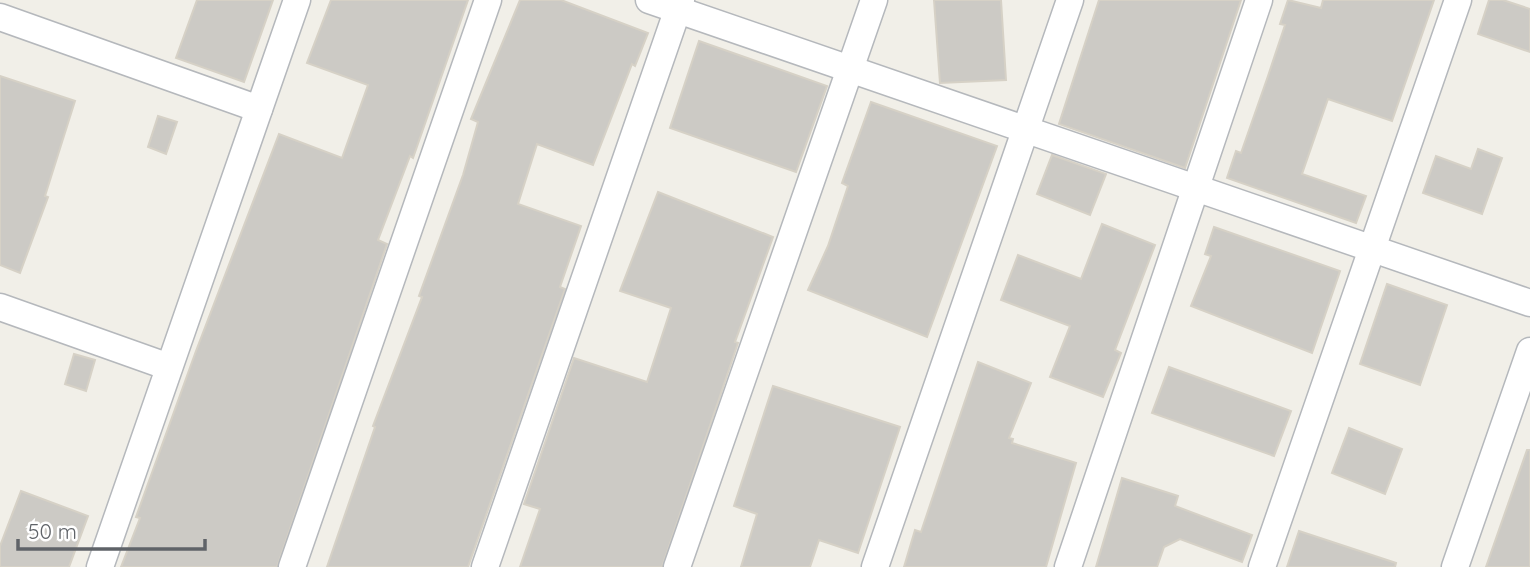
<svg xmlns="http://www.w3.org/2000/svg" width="1530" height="567" viewBox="0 0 1530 567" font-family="Quicksand,sans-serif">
<rect width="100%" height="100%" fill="#f1efe8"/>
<g fill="#cccac5" stroke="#d6d1c6" stroke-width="2">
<polygon points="197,0 273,0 244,82 176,58"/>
<polygon points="331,0 468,0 413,158 410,156 378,240 387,244 277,567 121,567 140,518 136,517 196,351 279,134 342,158 368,85 307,63"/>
<polygon points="520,0 561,0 648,33 635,66 632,64 593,165 537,144 518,204 581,226 560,287 565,289 468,567 327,567 375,427 373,426 422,297 419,296 463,175 478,122 471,119"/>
<polygon points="934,0 1001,0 1006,80 940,83"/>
<polygon points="1099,0 1241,0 1185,168 1059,124"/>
<polygon points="1288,0 1321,8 1323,0 1434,0 1392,121 1328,99 1302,174 1366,196 1356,223 1227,178 1236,151 1241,153 1268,76 1285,25 1280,24"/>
<polygon points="1489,0 1503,0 1530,9 1530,52 1478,34"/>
<polygon points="699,41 827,86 796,172 670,128"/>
<polygon points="0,76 75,101 45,196 48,197 20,273 0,265"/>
<polygon points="871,102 997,146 927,337 808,290 828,246 848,186 842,183"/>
<polygon points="158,116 177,122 166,154 148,147"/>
<polygon points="1478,149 1502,158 1482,214 1423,193 1436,156 1471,169"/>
<polygon points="1052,155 1106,174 1090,215 1037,194"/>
<polygon points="658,192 773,237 735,342 738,343 662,567 520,567 540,509 524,504 574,358 647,382 671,308 620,291"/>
<polygon points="1102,224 1155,245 1115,350 1121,353 1103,397 1050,377 1070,326 1001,300 1018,255 1081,279"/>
<polygon points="1214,227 1340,271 1312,353 1191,306 1211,256 1205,254"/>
<polygon points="1387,284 1447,305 1420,385 1360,364"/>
<polygon points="74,354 95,360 86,391 65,384"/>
<polygon points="978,362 1031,383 1009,438 1013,439 1012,443 1076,463 1046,567 904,567 915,530 921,532"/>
<polygon points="1169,367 1291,411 1274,456 1152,413"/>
<polygon points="773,386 900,427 858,553 819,540 810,567 741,567 757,514 734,506"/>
<polygon points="1349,428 1402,449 1385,494 1332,473"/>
<polygon points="1527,450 1530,450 1530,567 1486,567"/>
<polygon points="1122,478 1178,496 1175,506 1252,535 1242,562 1180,539 1164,547 1157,567 1096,567"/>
<polygon points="21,491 88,516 69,567 0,567 0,546"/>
<polygon points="1299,531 1396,563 1395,567 1287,567"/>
</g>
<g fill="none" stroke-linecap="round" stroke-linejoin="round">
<defs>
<g id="street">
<polyline points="649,0 1530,303"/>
<polyline points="0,17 259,109"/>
<polyline points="0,307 169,367"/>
<polyline points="100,567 297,0"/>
<polyline points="292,567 488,0"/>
<polyline points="485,567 681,0"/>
<polyline points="677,567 874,0"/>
<polyline points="875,567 1070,0"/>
<polyline points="1068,567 1259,0"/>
<polyline points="1262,567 1458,0"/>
<polyline points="1455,567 1530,351"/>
</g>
</defs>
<use href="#street" stroke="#b5b8bc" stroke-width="29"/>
<use href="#street" stroke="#fff" stroke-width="26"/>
</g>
<path d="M18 539v10h187v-10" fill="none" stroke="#5f6368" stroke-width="3.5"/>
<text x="28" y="539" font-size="21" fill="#5f6368" stroke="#ffffff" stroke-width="5" paint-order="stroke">50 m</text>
</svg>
